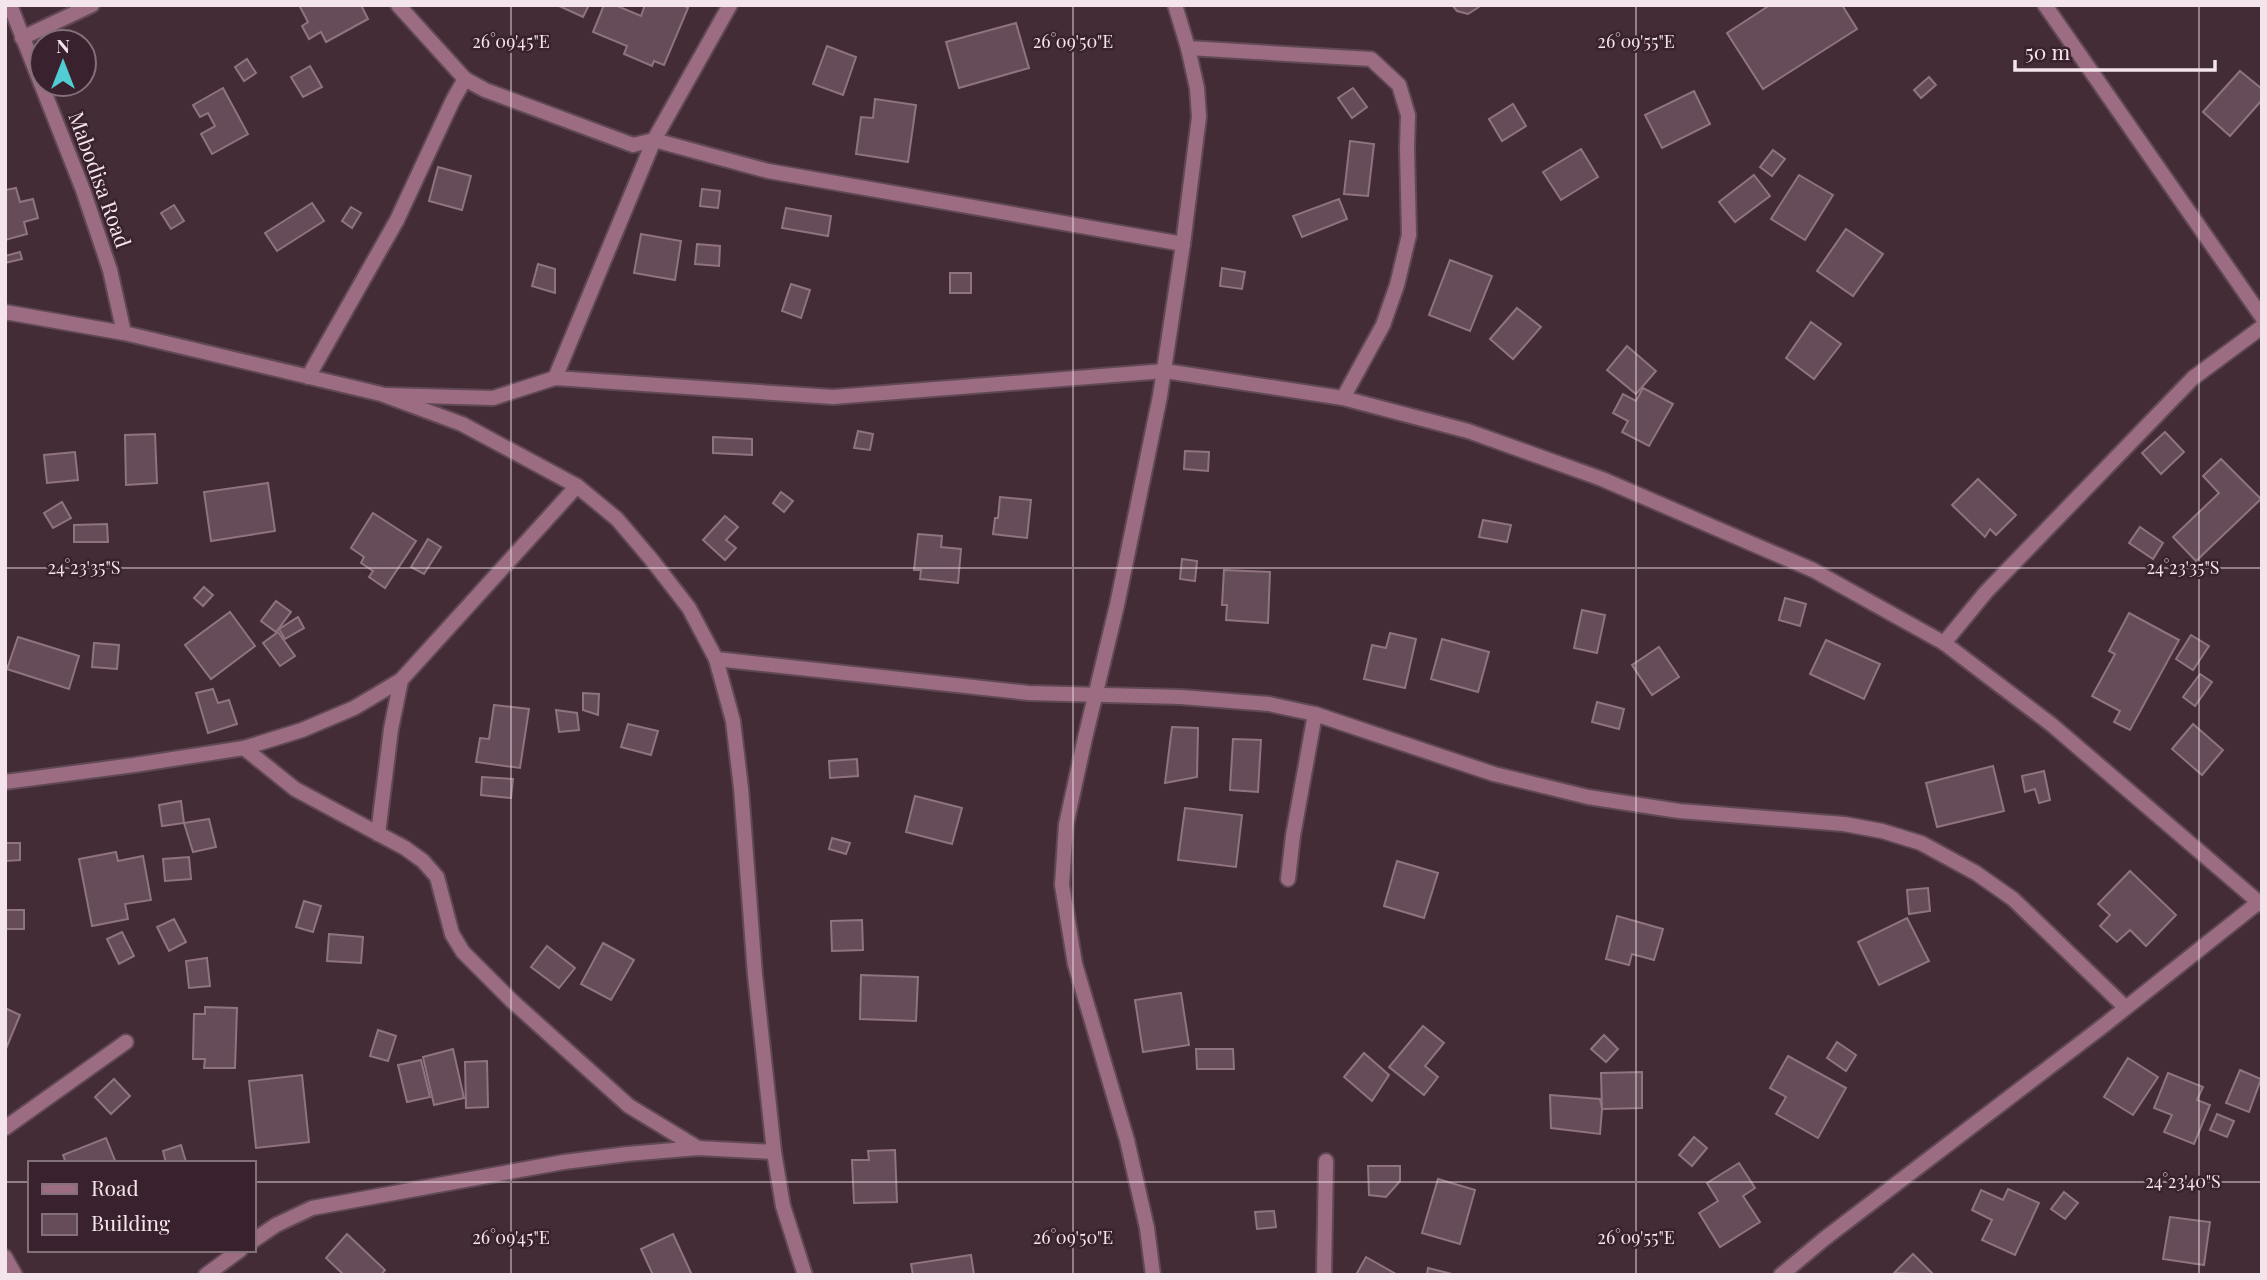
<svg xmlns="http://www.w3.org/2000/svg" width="2267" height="1280" viewBox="0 0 2267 1280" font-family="'Playfair Display',serif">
<rect width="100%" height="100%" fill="#442c37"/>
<g fill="#664c58" stroke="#8f737f" stroke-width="2">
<polygon points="299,5 361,5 368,19 326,42 321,32 309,39 302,26 308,22"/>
<polygon points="557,5 589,5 583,17"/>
<polygon points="604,5 615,5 641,16 645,5 683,5 688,8 664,65 654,61 652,66 624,54 627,46 593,32"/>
<polygon points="1452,5 1482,5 1468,14 1457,11"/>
<polygon points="1770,5 1842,5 1857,29 1763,89 1727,33"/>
<polygon points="1016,23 1029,68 959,88 946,42"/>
<polygon points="827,46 856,57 843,95 813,84"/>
<polygon points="247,59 256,73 244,81 235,67"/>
<polygon points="310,66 322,87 303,97 291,77"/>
<polygon points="2240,71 2262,89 2262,100 2230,136 2203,112"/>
<polygon points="1929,77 1936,85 1921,98 1914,90"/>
<polygon points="223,88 248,134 212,154 201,134 215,126 208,113 200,117 193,105"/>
<polygon points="1353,88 1367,107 1352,118 1338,98"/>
<polygon points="1694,91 1710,124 1662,148 1645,115"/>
<polygon points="875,99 916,105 908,162 856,154 861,117 873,118"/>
<polygon points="1513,104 1526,126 1502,141 1489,119"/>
<polygon points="1350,141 1374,144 1368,196 1344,194"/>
<polygon points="1581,149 1598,177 1561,200 1543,172"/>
<polygon points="1773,150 1785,159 1772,176 1760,167"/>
<polygon points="438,167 471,176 462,210 429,201"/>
<polygon points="1754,175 1770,196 1735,222 1719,202"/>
<polygon points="1799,175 1833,195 1805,240 1771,219"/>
<polygon points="16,188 20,202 33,199 38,218 24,222 27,234 5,240 5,190"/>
<polygon points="702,189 720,191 718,208 700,206"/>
<polygon points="1339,199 1347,219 1302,237 1293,216"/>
<polygon points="312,203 324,221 277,251 265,233"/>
<polygon points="174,205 184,221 171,229 161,213"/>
<polygon points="351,207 361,213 352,228 342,221"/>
<polygon points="786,208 831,216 828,236 782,228"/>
<polygon points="1846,229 1883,254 1853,296 1817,271"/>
<polygon points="641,234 681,241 675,280 634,273"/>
<polygon points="697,244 720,246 719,266 695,264"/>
<polygon points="20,252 22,259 5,263 5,256"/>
<polygon points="1450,260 1492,276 1470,331 1429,315"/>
<polygon points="538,264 555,269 555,293 532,286"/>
<polygon points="1222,268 1245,272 1242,289 1220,286"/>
<rect x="950" y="273" width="21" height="20"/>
<polygon points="791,284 810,290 801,318 782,311"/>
<polygon points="1517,308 1541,327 1513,359 1490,339"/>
<polygon points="1811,322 1841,344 1814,379 1786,358"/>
<polygon points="1627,346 1656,371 1636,394 1607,370"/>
<polygon points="1643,388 1673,404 1649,446 1622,432 1628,421 1613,413 1623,394 1636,401"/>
<polygon points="858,431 873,434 870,450 854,448"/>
<polygon points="2165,432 2184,452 2161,474 2142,453"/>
<polygon points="155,434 157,483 126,485 125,435"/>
<polygon points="713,437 752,439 752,455 713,453"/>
<polygon points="1185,451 1209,452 1208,471 1184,469"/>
<polygon points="75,452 78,480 47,483 44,455"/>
<polygon points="2221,459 2261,499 2196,561 2173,537 2219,493 2203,476"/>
<polygon points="1978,479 2016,515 1996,535 1990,529 1985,537 1952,505"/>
<polygon points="268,483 275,531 211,541 204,492"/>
<polygon points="781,492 793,501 784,512 773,503"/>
<polygon points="1000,497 1031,500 1027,538 993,534 995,518 998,518"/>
<polygon points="62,502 71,518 53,528 44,513"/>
<polygon points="373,513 416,541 385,588 369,577 373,571 361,563 364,557 351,548"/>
<polygon points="725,516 738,527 726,540 736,548 725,560 703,540"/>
<polygon points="1483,520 1511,525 1507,542 1479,537"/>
<polygon points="107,524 108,542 74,542 74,525"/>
<polygon points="2140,527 2163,543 2153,559 2129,543"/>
<polygon points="918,534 942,536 941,547 961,549 958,583 920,579 921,570 914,570"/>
<polygon points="428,539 441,547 424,574 411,567"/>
<polygon points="1182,559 1197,561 1195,581 1180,579"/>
<polygon points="1224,570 1270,572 1268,623 1226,620 1227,605 1222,605"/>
<polygon points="204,587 213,595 203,606 194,598"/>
<polygon points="1785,598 1806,604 1800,626 1779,620"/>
<polygon points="276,601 291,612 276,632 261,621"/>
<polygon points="1582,610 1605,615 1597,653 1574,648"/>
<polygon points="230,612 255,646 211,679 185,645"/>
<polygon points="2129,613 2179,640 2130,730 2114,722 2120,711 2092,696 2115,654 2109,651"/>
<polygon points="298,617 304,628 285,639 279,629"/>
<polygon points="278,632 295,656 280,666 263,643"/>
<polygon points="1390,633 1416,639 1405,688 1364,679 1372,645 1386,648"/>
<polygon points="2191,635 2209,646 2193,670 2176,659"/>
<polygon points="18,637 79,656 69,689 7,669"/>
<polygon points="1442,639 1489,652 1478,692 1431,679"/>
<polygon points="1826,640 1880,664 1864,699 1810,674"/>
<polygon points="94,643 119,645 117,669 92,667"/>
<polygon points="1659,647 1679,677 1652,695 1632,665"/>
<polygon points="2200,674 2212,682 2195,706 2183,697"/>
<polygon points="213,689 218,703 229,700 237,724 208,733 196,693"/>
<polygon points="583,693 599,694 598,715 583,710"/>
<polygon points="1597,702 1624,709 1619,729 1592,722"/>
<polygon points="494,705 529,709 520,768 476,762 480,738 489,739"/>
<polygon points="556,710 577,713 579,730 559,732"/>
<polygon points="628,724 658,731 651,755 621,747"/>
<polygon points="2193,724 2223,750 2202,775 2172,749"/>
<polygon points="1172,727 1198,728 1197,777 1165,783"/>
<polygon points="1233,739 1261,740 1258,792 1230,790"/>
<polygon points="857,759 858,776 830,778 829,761"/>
<polygon points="1993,766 2004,811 1937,827 1926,783"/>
<polygon points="2044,771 2050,800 2039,803 2035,789 2025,792 2022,776"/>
<polygon points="482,777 513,779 511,798 481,795"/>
<polygon points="915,796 962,808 952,844 906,832"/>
<polygon points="181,801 184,823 162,826 159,805"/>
<polygon points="1185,808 1242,815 1236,867 1178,860"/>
<polygon points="209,819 216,847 193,852 184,823"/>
<polygon points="832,838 850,843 846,854 829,849"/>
<polygon points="5,843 20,843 20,860 5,861"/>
<polygon points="116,852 118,861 143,856 151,900 125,904 128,919 92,926 79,859"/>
<polygon points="189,857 191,879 165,881 163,859"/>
<polygon points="1397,861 1438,873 1424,918 1384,906"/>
<polygon points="2130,871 2176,915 2146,946 2130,930 2117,942 2100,926 2110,915 2098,904"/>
<polygon points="1928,888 1930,911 1909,914 1907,890"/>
<polygon points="304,901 321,906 313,932 296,927"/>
<rect x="5" y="910" width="19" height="19"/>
<polygon points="1617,916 1663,929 1654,960 1632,954 1629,965 1606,959"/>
<polygon points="1907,918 1929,961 1879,985 1858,942"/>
<polygon points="174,919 186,942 169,951 157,927"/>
<polygon points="862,920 863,950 832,951 831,921"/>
<polygon points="122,932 134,956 119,964 107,939"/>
<polygon points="329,934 363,937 361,963 327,961"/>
<polygon points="603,943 634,960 611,1000 581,984"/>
<polygon points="547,946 575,968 559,988 531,967"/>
<polygon points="207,958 210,986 189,988 186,961"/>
<polygon points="861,975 918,977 916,1021 860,1019"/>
<polygon points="1181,993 1189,1045 1143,1052 1135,1000"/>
<polygon points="205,1007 237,1008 235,1068 204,1068 205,1059 193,1059 194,1014 205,1014"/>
<polygon points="5,1008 20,1015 5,1051"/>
<polygon points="1423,1026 1444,1043 1425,1066 1438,1077 1424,1095 1389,1067"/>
<polygon points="378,1030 396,1036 388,1061 370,1056"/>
<polygon points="1604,1035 1618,1049 1606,1062 1591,1049"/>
<polygon points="1837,1042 1856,1055 1846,1071 1827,1058"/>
<polygon points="453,1049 464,1098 434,1105 423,1057"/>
<polygon points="1196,1049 1233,1049 1234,1069 1197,1069"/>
<polygon points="1364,1053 1389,1075 1372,1101 1344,1077"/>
<polygon points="1788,1056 1846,1088 1818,1138 1776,1114 1786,1097 1770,1088"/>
<polygon points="2128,1058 2158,1077 2133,1115 2104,1097"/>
<polygon points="421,1060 430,1097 407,1102 398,1065"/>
<polygon points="487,1061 488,1107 466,1108 465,1062"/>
<polygon points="2240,1070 2261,1079 2249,1112 2226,1103"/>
<polygon points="1642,1072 1642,1108 1602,1109 1601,1073"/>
<polygon points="2168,1073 2203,1087 2197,1100 2210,1105 2194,1144 2164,1132 2172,1115 2154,1108"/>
<polygon points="302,1075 309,1142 256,1148 249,1081"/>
<polygon points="114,1079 130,1096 111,1114 95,1097"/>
<polygon points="1550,1095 1600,1099 1602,1109 1600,1134 1551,1128"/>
<polygon points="2217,1114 2234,1121 2227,1137 2210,1130"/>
<polygon points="1694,1137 1707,1148 1692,1166 1679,1155"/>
<polygon points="106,1138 116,1163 66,1163 63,1155"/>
<polygon points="181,1145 186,1162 166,1163 163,1151"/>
<polygon points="895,1150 897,1202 854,1203 852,1160 869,1160 868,1151"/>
<polygon points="1739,1163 1755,1188 1743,1196 1760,1222 1720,1247 1699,1213 1718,1201 1707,1183"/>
<polygon points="1368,1166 1400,1166 1400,1181 1386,1197 1369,1195"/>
<polygon points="1438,1179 1475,1190 1460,1244 1422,1233"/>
<polygon points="2008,1189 2039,1203 2015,1255 1982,1240 1992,1220 1972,1210 1981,1190 2003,1200"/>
<polygon points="2064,1192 2078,1203 2065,1219 2051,1209"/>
<polygon points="1274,1211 1276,1227 1257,1229 1255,1212"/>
<polygon points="2170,1217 2210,1222 2204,1265 2163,1259"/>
<polygon points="347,1234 385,1270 381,1275 344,1275 326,1258"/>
<polygon points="673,1234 691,1273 687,1275 653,1275 641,1249"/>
<polygon points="1913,1254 1934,1275 1894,1273"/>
<polygon points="971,1255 974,1275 913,1275 911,1264"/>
<polygon points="1366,1257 1396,1274 1396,1275 1356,1275"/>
<polygon points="1428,1268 1456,1275 1427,1275"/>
</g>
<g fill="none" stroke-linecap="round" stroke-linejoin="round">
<defs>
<g id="minor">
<polyline points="398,5 465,79"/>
<polyline points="2045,5 2262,317"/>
<polyline points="22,38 92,5"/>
<polyline points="1188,48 1371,59 1399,85 1408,115 1407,148 1409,235 1397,285 1383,325 1343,398"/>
<polyline points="308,377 397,220 453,100 465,79 485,90 633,145 654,140 768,171 1183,244"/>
<polyline points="555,378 654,140 730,5"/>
<polyline points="386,395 493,398 555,378 833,397 1165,371 1343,398 1468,431 1602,479 1813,570 1944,643 2052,725 2262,905"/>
<polyline points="1944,643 1986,592 2193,378 2262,327"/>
<polyline points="716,659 1029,693 1181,697 1269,704 1315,714 1494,774 1588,797 1679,811 1844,824 1882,831 1921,843 1976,873 2013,899 2125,1007"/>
<polyline points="244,748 295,789 405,848 423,861 437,877 452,934 463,952 512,1001 629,1106 698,1148"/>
<polyline points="5,782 134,765 244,748 302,730 354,708 401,680 577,486"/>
<polyline points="378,834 391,729 401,680"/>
<polyline points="1288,879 1293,836 1315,714"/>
<polyline points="5,1128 126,1042"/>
<polyline points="254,1240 276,1225 312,1208 564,1162 627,1154 698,1148 774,1152"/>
<polyline points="5,1257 15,1275"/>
<polyline points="206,1275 240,1250"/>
<polyline points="1153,1275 1147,1228 1127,1140 1075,964 1062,885 1066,825 1085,738 1117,605 1160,396 1183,244 1199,117 1197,88 1188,48 1175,5"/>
<polyline points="1324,1275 1326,1161"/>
<polyline points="1781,1275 1824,1239 2103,1026 2259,902"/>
</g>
<g id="tertiary">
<polyline points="10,5 83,190 110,270 124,333"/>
<polyline points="5,312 124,333 381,394 462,424 577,486 617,519 651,559 689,608 716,659 733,721 741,788 755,975 774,1152 783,1206 805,1275"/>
</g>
</defs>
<use href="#minor" stroke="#604954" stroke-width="18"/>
<use href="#tertiary" stroke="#604954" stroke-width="18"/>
<use href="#minor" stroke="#9c6c82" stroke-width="14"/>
<use href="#tertiary" stroke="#9c6c82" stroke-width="14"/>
</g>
<path fill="none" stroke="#f4e4eb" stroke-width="2" stroke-opacity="0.45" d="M511 5V1275M1073 5V1275M1636 5V1275M2199 5V1275M5 568H2262M5 1182H30M254 1182H2262"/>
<g text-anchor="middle" stroke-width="5" stroke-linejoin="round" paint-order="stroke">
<g font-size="21" fill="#f4e4eb" stroke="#39222d">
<text transform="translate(99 180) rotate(70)" y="7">Mabodisa Road</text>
</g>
</g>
<g font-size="18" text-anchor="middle" fill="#f4e4eb" stroke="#39222d" stroke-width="5" stroke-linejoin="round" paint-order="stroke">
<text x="511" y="48">26°09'45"E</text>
<text x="1073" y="48">26°09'50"E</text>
<text x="1636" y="48">26°09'55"E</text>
<text x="84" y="574">24°23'35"S</text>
<text x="2183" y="574">24°23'35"S</text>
<text x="2183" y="1188">24°23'40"S</text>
<text x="511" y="1244">26°09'45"E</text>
<text x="1073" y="1244">26°09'50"E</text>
<text x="1636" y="1244">26°09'55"E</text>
</g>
<rect width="2267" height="1280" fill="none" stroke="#f4e4eb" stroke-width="14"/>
<rect x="28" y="1161" width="228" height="91" fill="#39222d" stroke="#847079" stroke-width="2"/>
<rect x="42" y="1184" width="35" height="10" fill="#9c6c82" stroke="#847079" stroke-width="2"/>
<text x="91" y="1196" font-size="21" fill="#f4e4eb">Road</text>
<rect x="42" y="1214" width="35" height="21" fill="#664c58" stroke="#847079" stroke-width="2"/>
<text x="91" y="1231" font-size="21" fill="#f4e4eb">Building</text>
<g transform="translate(63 63)"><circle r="33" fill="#39222d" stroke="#847079" stroke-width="2"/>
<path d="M0-5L12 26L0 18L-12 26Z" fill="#51ccd3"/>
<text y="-10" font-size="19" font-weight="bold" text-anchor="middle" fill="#f4e4eb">N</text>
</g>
<path d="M2015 60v10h200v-10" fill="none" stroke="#f4e4eb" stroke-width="3.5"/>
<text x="2025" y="60" font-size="21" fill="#f4e4eb" stroke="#39222d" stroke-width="5" paint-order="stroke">50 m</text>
</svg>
